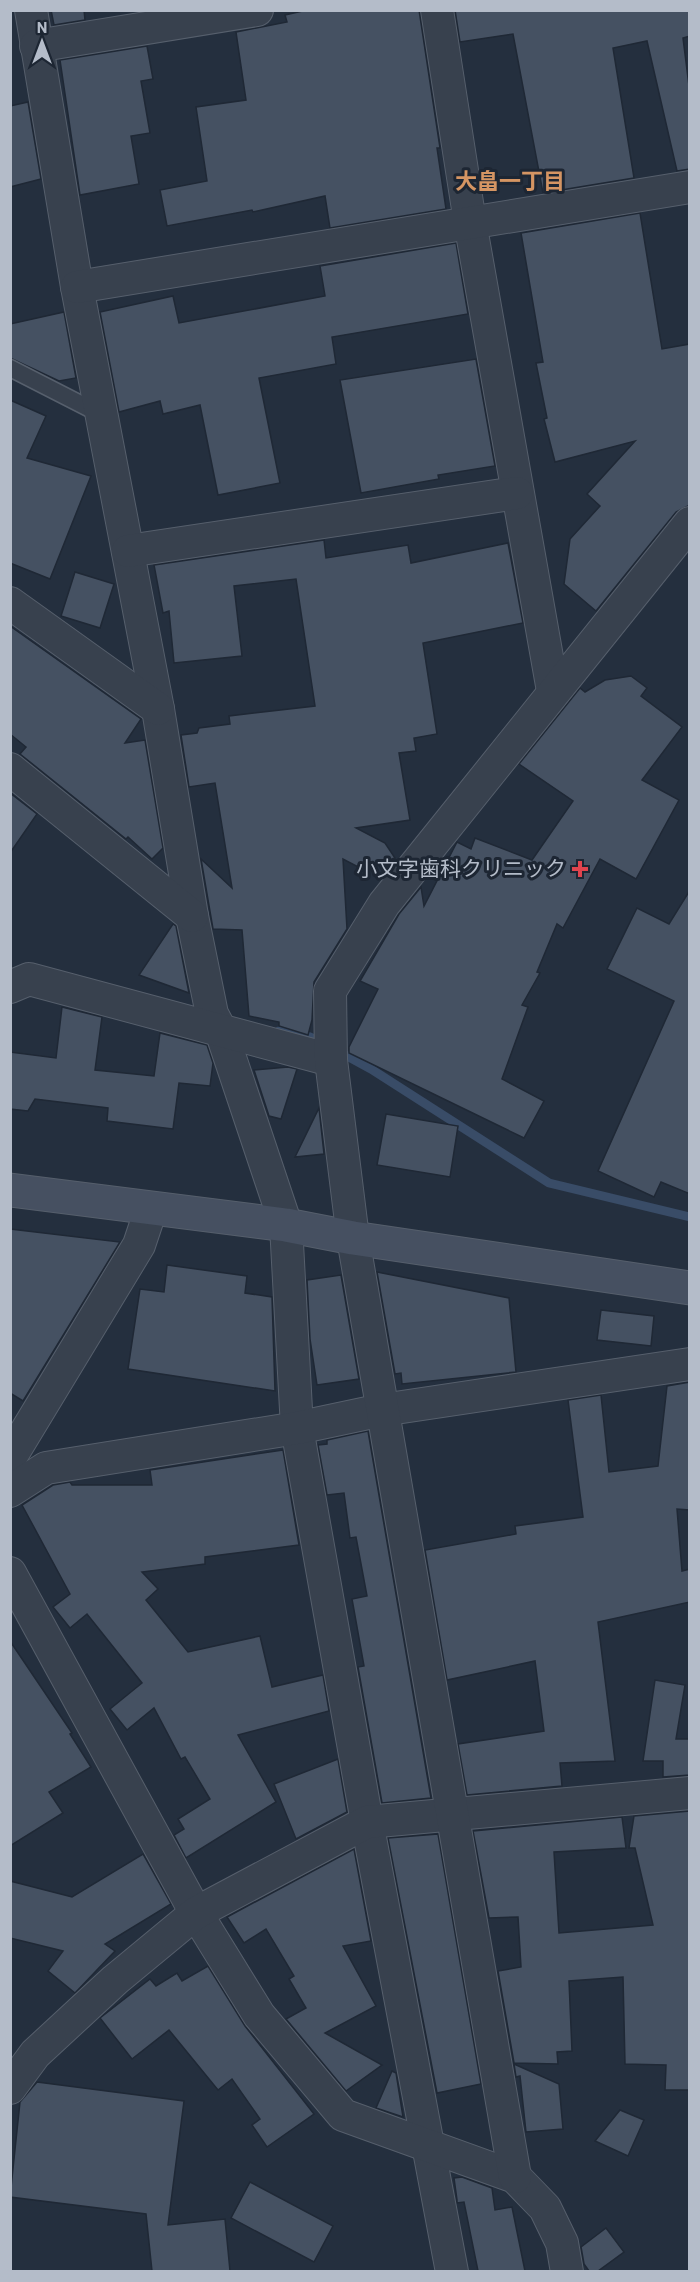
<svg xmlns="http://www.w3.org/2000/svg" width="700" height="2282" viewBox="0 0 700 2282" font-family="Barlow,'Noto Sans JP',sans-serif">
<rect width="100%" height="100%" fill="#242f3e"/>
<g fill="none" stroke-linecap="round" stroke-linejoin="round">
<g stroke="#394c67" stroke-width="9">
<polyline points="279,1031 310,1037 326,1045"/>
<polyline points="338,1051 371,1069 549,1183 690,1217"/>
</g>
</g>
<g fill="#455162" stroke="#1f2835" stroke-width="1.5">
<polygon points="51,10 84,10 85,20 54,25"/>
<polygon points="307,10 419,10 440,148 437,148 446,209 330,228 325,196 253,212 252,210 167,226 160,190 207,181 196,107 246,100 236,32 287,22 285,15"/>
<polygon points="455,10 690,10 690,36 683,38 690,94 690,169 677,171 647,41 613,48 634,178 543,193 513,34 460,42"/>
<polygon points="147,46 153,79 141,81 150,133 131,136 139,184 80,195 60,60"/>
<polygon points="28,102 41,179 10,187 10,106"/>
<polygon points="640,213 662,349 690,344 690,505 676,512 596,611 564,584 570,539 600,506 587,494 635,441 555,462 544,419 547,418 536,363 543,362 521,233"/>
<polygon points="456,243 468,314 332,337 336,364 259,378 280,483 218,495 200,405 163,414 160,401 119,412 100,312 173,296 179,323 325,296 320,266"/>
<polygon points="64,312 76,378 59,381 10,358 10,324"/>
<polygon points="476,359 495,466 438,475 439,479 361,493 340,380"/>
<polygon points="10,400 46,416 27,458 91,476 50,579 10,563"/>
<polygon points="324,540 326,558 408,545 411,563 508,543 523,623 423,643 437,734 414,738 416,751 399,753 410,820 356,828 385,843 395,858 362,869 343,859 347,929 314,982 312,1020 308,1035 279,1026 279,1022 249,1016 242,930 213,929 201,859 232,888 215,783 189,787 181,735 197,733 199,728 230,724 229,716 315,706 296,579 234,586 242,656 174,663 169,611 163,613 154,565"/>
<polygon points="75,572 114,584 100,628 61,616"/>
<polygon points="10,626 141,719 125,743 145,740 163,848 152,859 128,837 126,839 20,754 26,747 10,734"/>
<polygon points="631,676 647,688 641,696 682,727 642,780 679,800 636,879 600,859 563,928 557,924 537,972 540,973 522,1005 528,1007 502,1079 544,1101 524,1138 349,1053 349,1047 378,989 360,981 399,914 421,887 424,906 457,842 471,849 475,838 532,860 573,801 519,764 580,688 585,692 605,680"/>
<polygon points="10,793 37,814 10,853"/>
<polygon points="690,890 690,1194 661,1182 654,1197 598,1171 674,1001 607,969 637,908 669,924"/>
<polygon points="173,924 176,926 189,993 139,975"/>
<polygon points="62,1007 102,1017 95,1070 154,1076 160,1033 207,1045 213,1063 210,1086 179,1083 173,1129 107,1121 108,1108 35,1099 28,1111 10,1109 10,1052 56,1058"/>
<polygon points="288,1067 297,1069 281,1119 269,1116 254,1070"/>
<polygon points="319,1108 324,1154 295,1157"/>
<polygon points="386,1114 458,1126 450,1177 377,1165"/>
<polygon points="10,1229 120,1242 23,1401 10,1393"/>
<polygon points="167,1265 247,1276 245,1293 272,1297 275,1391 128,1369 140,1289 164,1292"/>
<polygon points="377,1272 509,1298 516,1372 402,1384 401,1373 395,1374"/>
<polygon points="341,1275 359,1379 317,1385 310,1339 307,1280"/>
<polygon points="601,1310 654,1316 651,1346 597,1340"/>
<polygon points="690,1382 690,1510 677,1509 682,1571 690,1569 690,1602 598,1622 615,1761 560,1763 562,1786 467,1795 458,1744 544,1731 535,1661 447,1680 425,1550 516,1534 515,1526 583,1517 568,1400 601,1395 609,1472 658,1466 667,1386"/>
<polygon points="368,1431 431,1798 382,1803 358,1667 364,1666 352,1599 367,1596 356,1537 350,1538 344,1493 327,1495 318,1445 327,1444 327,1440"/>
<polygon points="283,1450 299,1545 205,1557 205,1564 142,1572 158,1589 146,1600 188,1652 260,1636 272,1687 323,1675 329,1711 238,1735 276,1802 186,1858 174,1835 184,1829 178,1819 210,1799 185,1757 181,1759 154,1708 127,1730 110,1709 142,1683 87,1614 70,1628 53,1607 70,1594 22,1505 53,1485 70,1482 72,1485 152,1485 150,1470"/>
<polygon points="10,1641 72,1733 70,1734 91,1767 49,1792 63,1813 10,1846"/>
<polygon points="655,1680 685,1685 676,1739 690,1739 690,1775 663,1777 663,1761 643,1761"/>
<polygon points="338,1759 347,1812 296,1839 274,1784"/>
<polygon points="690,1811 690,2090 665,2090 666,2065 625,2064 623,1977 569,1981 572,2051 557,2052 558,2064 514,2063 498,1971 521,1967 518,1917 489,1918 473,1831 622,1817 626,1848 554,1852 559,1933 653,1925 635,1848 629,1848 634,1816"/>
<polygon points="438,1834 481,2084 437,2093 388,1838"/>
<polygon points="354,1849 371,1941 343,1946 376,2006 325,2033 382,2065 346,2091 286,2019 306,2008 289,1979 294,1976 266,1929 244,1943 227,1917"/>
<polygon points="143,1854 171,1904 105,1944 115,1951 75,1993 48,1971 63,1951 10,1938 10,1881 72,1897"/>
<polygon points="208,1966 245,2026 314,2114 267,2147 252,2125 260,2119 232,2079 218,2090 169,2030 132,2059 100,2018 150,1979 156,1986 177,1973 182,1981"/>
<polygon points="514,2064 559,2084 563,2129 526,2132 520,2076 516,2077"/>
<polygon points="392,2071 396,2073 403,2117 376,2108"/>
<polygon points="37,2082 184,2101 168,2225 225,2219 230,2271 152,2271 146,2214 10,2197 20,2102"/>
<polygon points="620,2110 644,2120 628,2156 595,2141"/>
<polygon points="462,2177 492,2188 495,2210 512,2207 525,2271 478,2271 464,2202 457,2203 457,2200 454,2178"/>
<polygon points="250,2182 333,2226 314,2262 231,2218"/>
<polygon points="606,2228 624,2252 598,2271 589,2271 584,2264 581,2247"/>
</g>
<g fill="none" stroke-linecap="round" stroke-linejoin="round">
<defs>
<polyline id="lane" points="10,368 102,415"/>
<g id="street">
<polyline points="31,10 77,287 158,709 192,916 212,1014 221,1031 286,1225 297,1428 367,1822 452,2272"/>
<polyline points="437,10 470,222 553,691"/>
<polyline points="36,46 257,10"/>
<polyline points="77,287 690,187"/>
<polyline points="128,551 517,493"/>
<polyline points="10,603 158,709"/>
<polyline points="10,769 192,916"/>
<polyline points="10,987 29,979 331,1060"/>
<polyline points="10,1458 139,1245 151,1209"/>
<polyline points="10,1491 46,1468 297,1428 382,1410 690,1364"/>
<polyline points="10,1573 196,1913 259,2015 343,2115 515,2177 545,2208 562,2243 567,2272"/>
<polyline points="10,2088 35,2054 115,1980 196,1913 367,1822 690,1793"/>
<polyline points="515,2177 353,1238 331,1060 330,991 384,904 690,523"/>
</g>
<polyline id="secondary" points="10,1190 286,1225 353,1238 690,1288"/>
</defs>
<use href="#lane" stroke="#565f6c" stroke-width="19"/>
<use href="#street" stroke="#565f6c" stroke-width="34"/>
<use href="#secondary" stroke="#565f6c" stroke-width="35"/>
<use href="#lane" stroke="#38414e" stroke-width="16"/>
<use href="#street" stroke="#38414e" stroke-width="32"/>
<use href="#secondary" stroke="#465061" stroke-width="33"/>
</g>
<path fill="#e0444e" stroke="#1d2633" stroke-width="2" d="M577 860h6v6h6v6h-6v6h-6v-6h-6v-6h6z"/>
<g text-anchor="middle" stroke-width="6" stroke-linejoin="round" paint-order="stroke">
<g font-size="21" fill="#b4bcc9" stroke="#1d2633" text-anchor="end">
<text x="566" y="876">小文字歯科クリニック</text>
</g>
<g font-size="22" font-weight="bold" fill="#d59563" stroke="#1d2633">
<text x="510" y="189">大畠一丁目</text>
</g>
</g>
<rect width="700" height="2282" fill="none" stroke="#b4bcc9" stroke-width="24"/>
<g transform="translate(42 42)" stroke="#1d2633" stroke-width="4.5" paint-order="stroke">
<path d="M0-4.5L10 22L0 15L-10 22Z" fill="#b4bcc9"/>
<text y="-9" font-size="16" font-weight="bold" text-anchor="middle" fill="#b4bcc9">N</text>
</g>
</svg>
